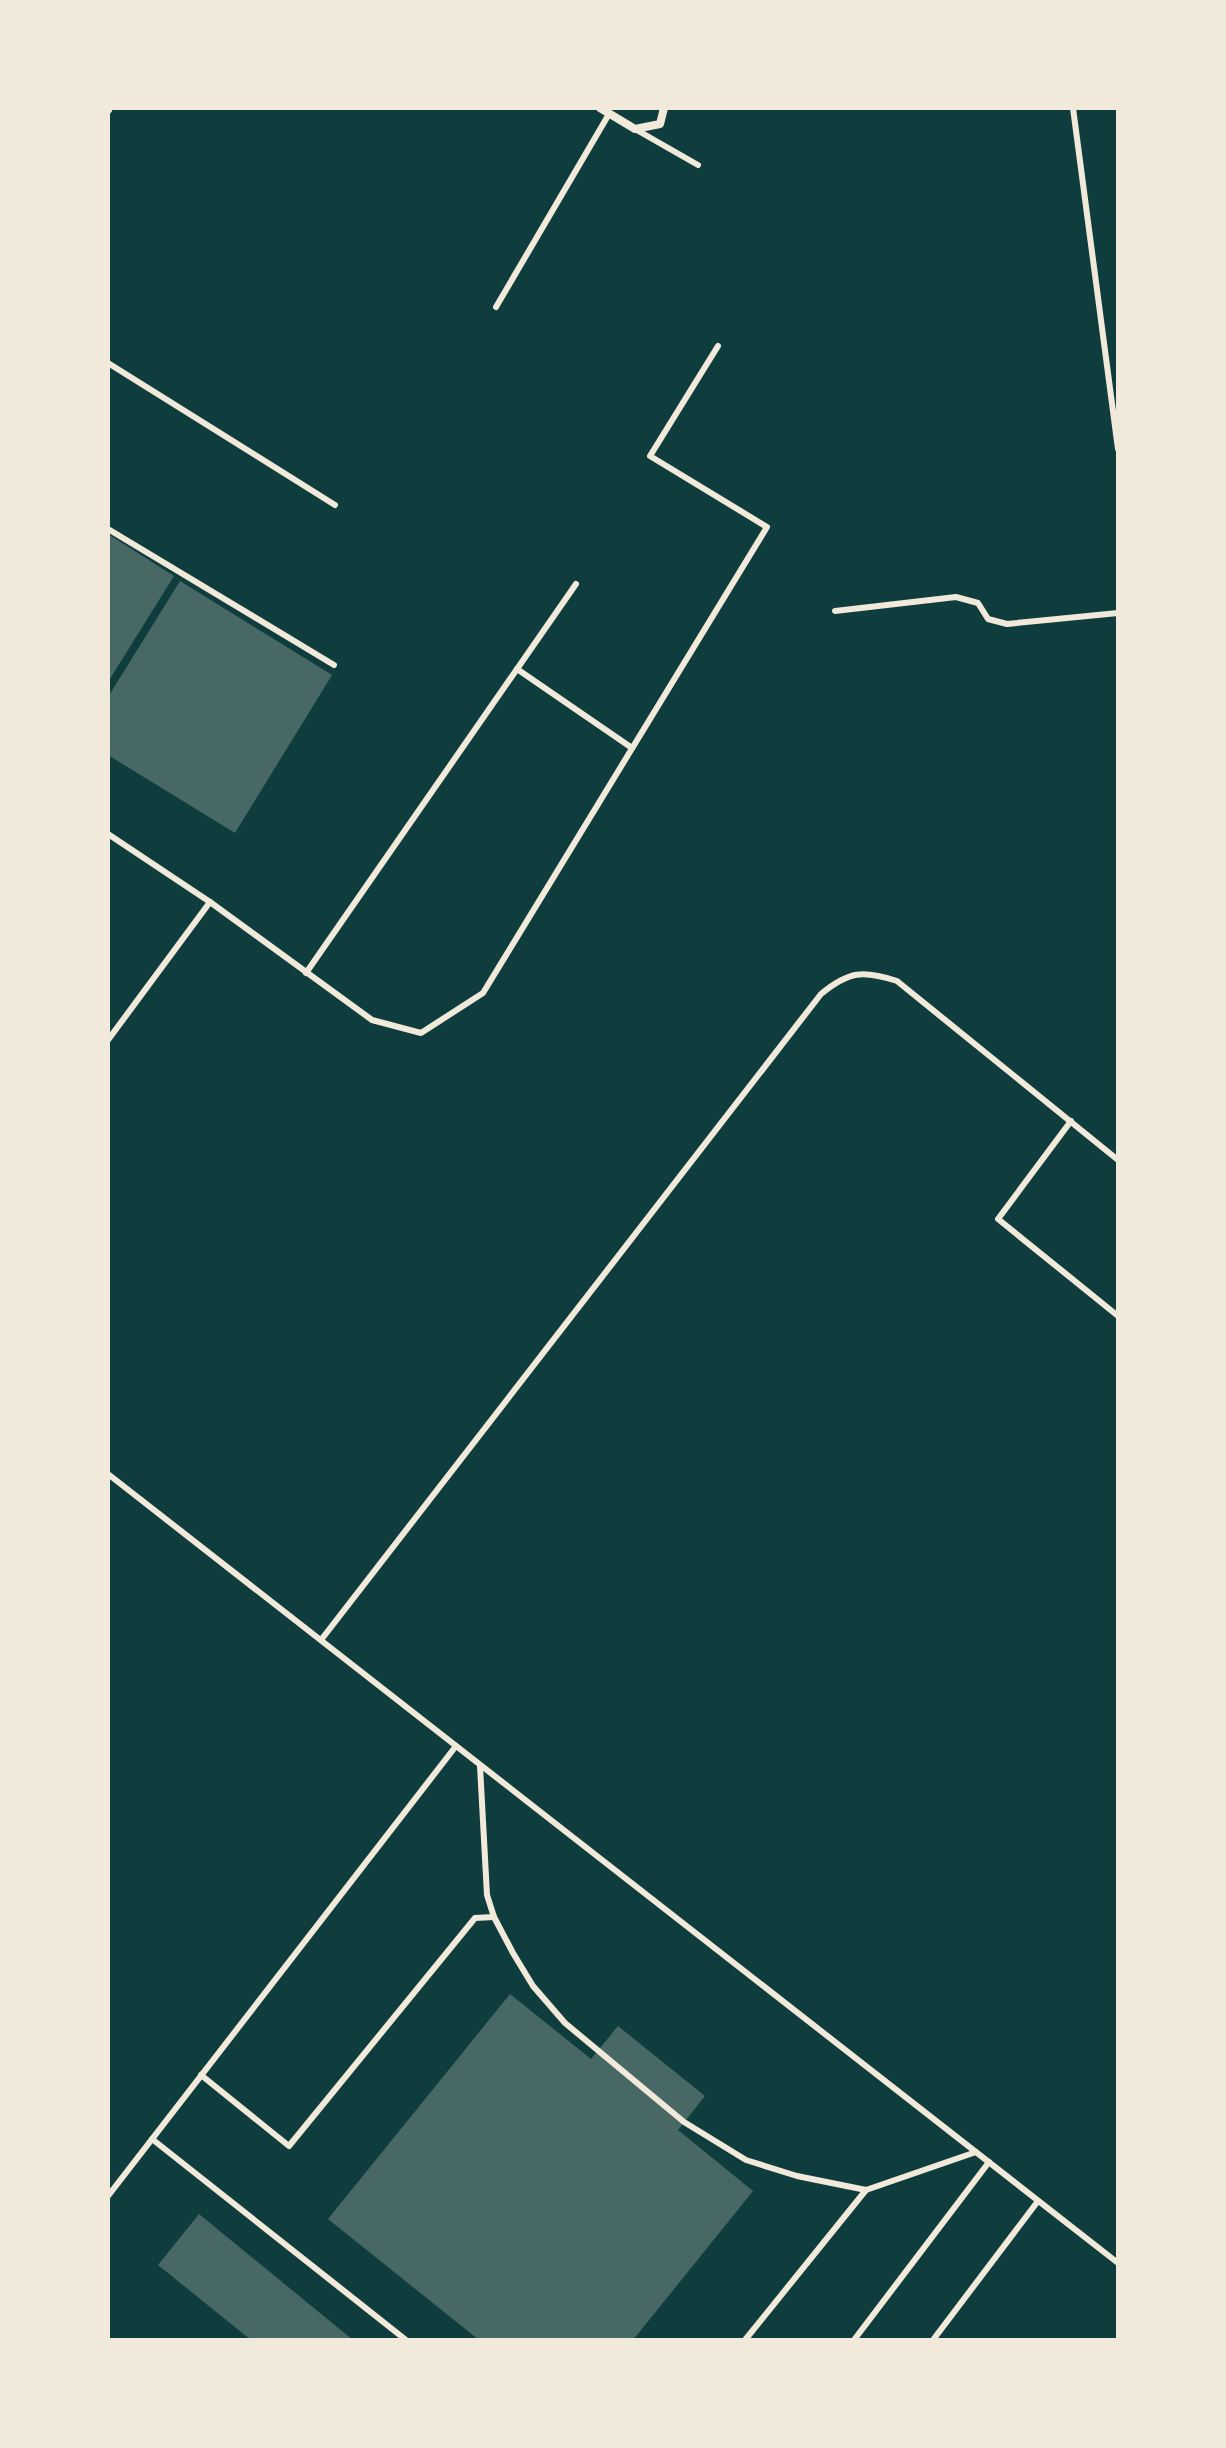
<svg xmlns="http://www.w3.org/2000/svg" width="1226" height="2448" viewBox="0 0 1226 2448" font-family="'PT Sans',sans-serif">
<rect width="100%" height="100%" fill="#0f3d3e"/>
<g fill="#486865">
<polygon points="108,534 174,576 108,682"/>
<polygon points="180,581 332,675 235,833 108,755 108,697"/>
<polygon points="510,1994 591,2059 618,2026 705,2096 678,2130 753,2191 633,2340 479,2340 328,2219"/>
<polygon points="199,2214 353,2340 251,2340 158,2265"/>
</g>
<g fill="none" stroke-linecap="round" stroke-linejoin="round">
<g stroke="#f1e9da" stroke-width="6">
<polyline points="1073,108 1118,449"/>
<polyline points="635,129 698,165"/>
<polyline points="496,307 609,114"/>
<polyline points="108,363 335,505"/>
<polyline points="108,529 334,665"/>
<polyline points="835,611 956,597 978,603 988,619 1007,624 1118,613"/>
<polyline points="517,669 632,748"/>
<polyline points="108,834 210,902 372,1020 421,1033 483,993 767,527 650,456 718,346"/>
<polyline points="306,973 576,584"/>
<polyline points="108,1040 210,902"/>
<polyline points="1071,1121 998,1219 1118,1316"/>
<polyline points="108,1474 1118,2263"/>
<path d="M321 1640 821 994C849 971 863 970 897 981L1118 1160"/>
<polyline points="480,1766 487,1895 494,1917 513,1953 533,1986 565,2023 684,2122 746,2160 797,2176 866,2190 976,2152"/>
<polyline points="201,2075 289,2146 475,1918 494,1917"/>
<polyline points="152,2139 406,2340"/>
<polyline points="108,2196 456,1746"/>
<polyline points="745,2340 866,2190"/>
<polyline points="854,2340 989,2162"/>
<polyline points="933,2340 1038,2201"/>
</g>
<g stroke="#f1e9da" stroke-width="8">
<polyline points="600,108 635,129 660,124 664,108"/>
<polyline points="108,110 109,108"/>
</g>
</g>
<rect width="1226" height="2448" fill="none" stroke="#f1e9da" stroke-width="220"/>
</svg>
